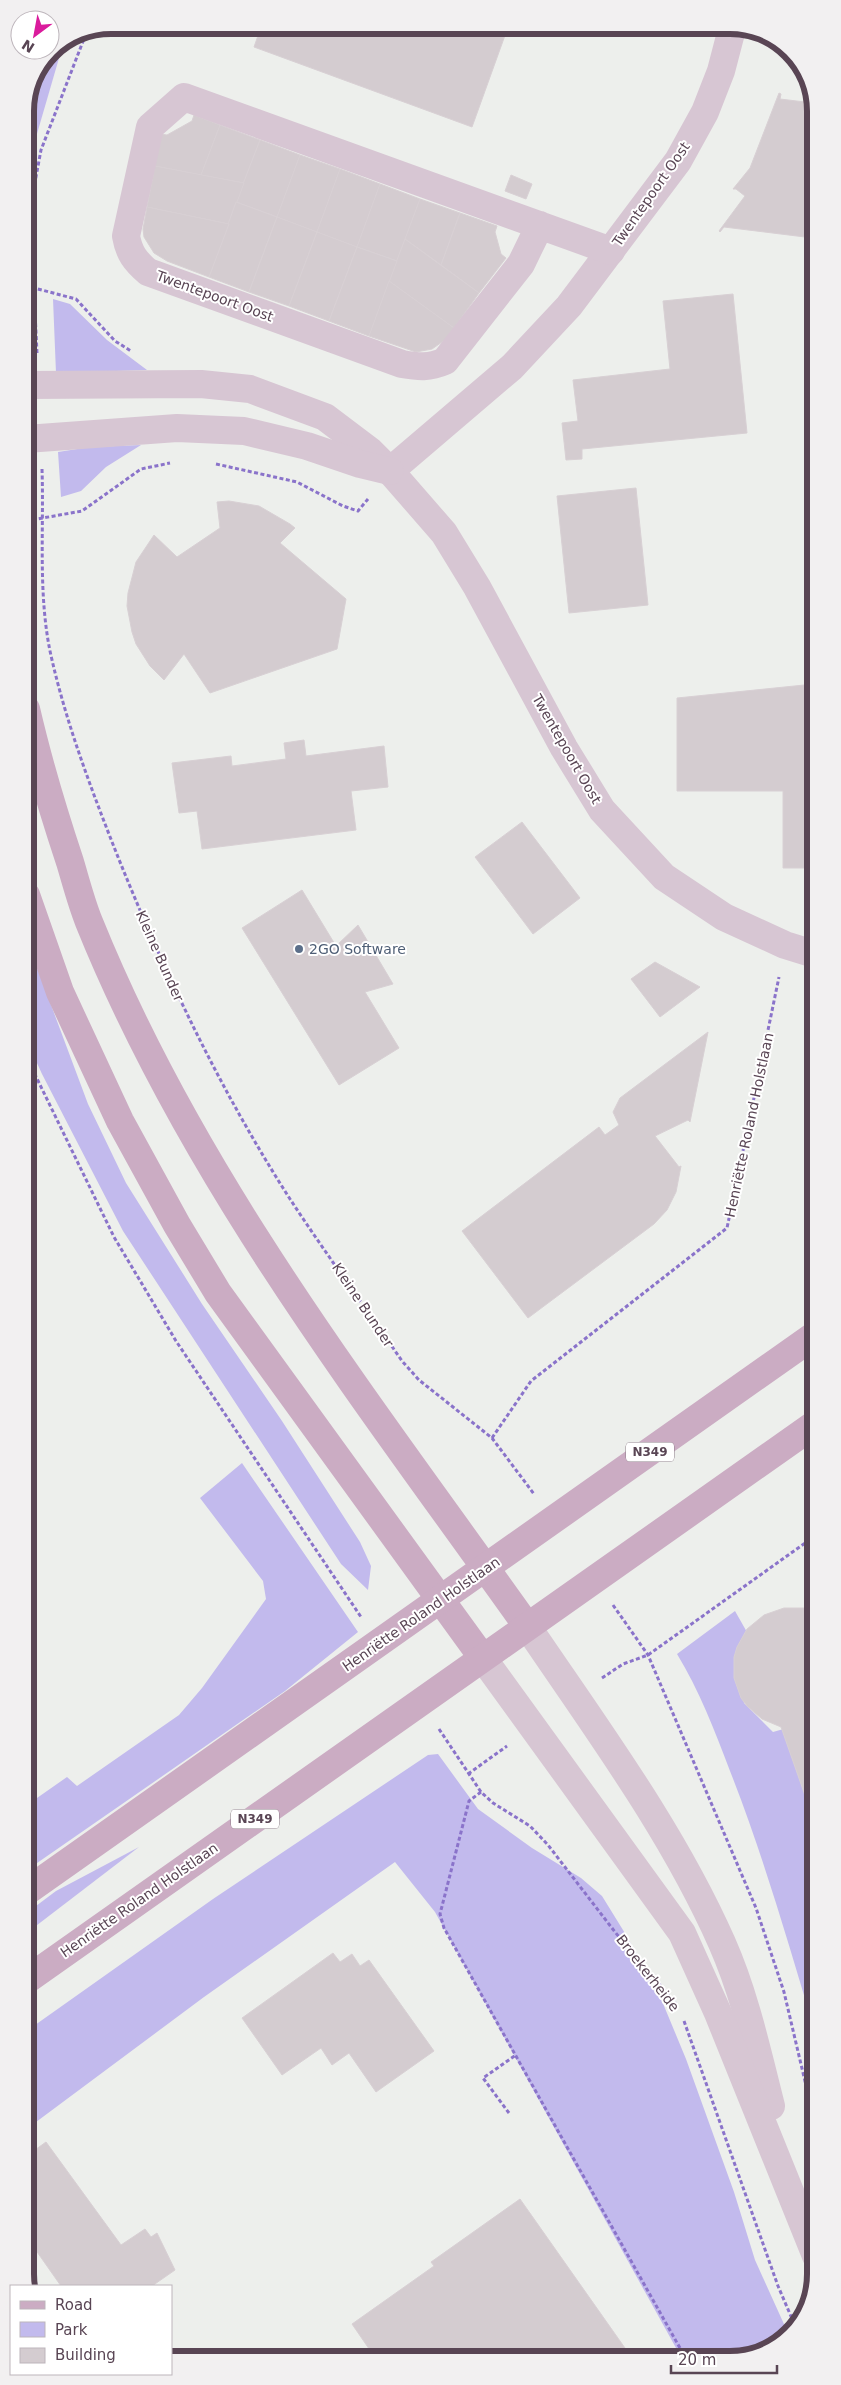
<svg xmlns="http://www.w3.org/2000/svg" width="841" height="2385" viewBox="0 0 841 2385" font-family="'DejaVu Sans',sans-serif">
<rect width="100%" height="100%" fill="#edefec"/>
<g fill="#c2baed">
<polygon points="64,41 25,175 25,106 50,50"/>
<polygon points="53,299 70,304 107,340 147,370 56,373"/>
<polygon points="141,445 106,467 81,491 61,497 58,452 90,447"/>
<polygon points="26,938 88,1104 126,1183 202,1304 282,1421 360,1542 371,1566 368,1590 341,1564 123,1231 42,1074 26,1039"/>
<polygon points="242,1463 358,1632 285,1691 27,1870 27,1805 67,1777 77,1786 179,1715 202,1688 266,1599 263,1581 200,1498"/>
<path d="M735 1611 752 1641 740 1660 744 1703 773 1732 794 1726 815 1804 816 2035C789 1946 764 1857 730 1771 715 1731 699 1690 677 1654Z"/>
<polygon points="438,1754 478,1809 532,1848 581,1878 602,1896 623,1930 657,1989 686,2059 734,2192 755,2260 788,2333 752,2357 681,2357 435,1912 395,1862 204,1997 28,2128 28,2030 213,1899 428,1755"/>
<polygon points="139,1847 28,1932 28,1912 56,1891"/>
</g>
<g fill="#d4ccd0" stroke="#d8d0d4">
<polygon points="508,27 472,127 254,47 260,30"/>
<polygon points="779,93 781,94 780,99 813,103 813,238 724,227 720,232 719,231 745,196 736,189 733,189 750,168"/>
<polygon points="194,115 220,125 201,175 155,166 160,134 167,135 192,121"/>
<polygon points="220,125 260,140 244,183 201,175"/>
<polygon points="260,140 300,155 277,217 236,202"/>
<polygon points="300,155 340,169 317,232 277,217"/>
<polygon points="155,166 244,183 229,224 147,207"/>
<polygon points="340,169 380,184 357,247 317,232"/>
<polygon points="511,175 532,184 526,199 505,191"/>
<polygon points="380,184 420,199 397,261 357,247"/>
<polygon points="420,199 460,213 441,265 405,239"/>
<polygon points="236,202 277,217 249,292 209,277"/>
<polygon points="147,207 229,224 209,277 167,261 154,253 144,237 143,229"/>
<polygon points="460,213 497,226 495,232 501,254 506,258 479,293 441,265"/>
<polygon points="277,217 317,232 289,306 249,292"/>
<polygon points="317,232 357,247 329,321 289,306"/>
<polygon points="405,239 479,293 454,328 389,281"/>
<polygon points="357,247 397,261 369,336 329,321"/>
<polygon points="389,281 454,328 445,340 432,349 416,352 369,336"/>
<polygon points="733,294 747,433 582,449 582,459 566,460 562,423 578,421 573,380 670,369 663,301"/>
<polygon points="636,488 648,605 569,613 557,496"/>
<polygon points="229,501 259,506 290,524 295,528 280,543 346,599 337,649 210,693 184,654 164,680 150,666 136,644 132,632 127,606 128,593 136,562 154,535 177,557 220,528 217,502"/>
<polygon points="814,684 814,868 783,868 783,791 677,791 677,698"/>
<polygon points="304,740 306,756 384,746 388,787 351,791 356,830 202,849 197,811 179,813 172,763 231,756 232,766 286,759 284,743"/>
<polygon points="522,822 580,898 533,934 475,857"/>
<polygon points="302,890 336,946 358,925 393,984 365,992 399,1048 339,1085 242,928"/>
<polygon points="655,962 700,987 660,1017 631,979"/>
<polygon points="708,1032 690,1122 688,1120 655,1136 679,1167 681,1166 676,1192 667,1210 654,1224 528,1318 462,1231 599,1127 605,1135 619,1125 613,1112 620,1098"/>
<polygon points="784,1608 804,1608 815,1612 815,1824 781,1727 762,1719 747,1706 741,1698 734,1678 734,1657 737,1647 747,1629 764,1615"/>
<polygon points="333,1953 340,1962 352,1954 360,1966 369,1960 434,2051 376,2092 349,2053 332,2065 321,2048 282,2075 242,2018"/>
<polygon points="46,2142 121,2245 145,2229 151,2237 157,2233 175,2270 152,2286 61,2286 28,2239 28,2155"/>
<polygon points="520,2199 632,2358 376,2359 352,2324 434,2266 431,2262"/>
</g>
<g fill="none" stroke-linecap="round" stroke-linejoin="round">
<g stroke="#8a73ca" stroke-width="3" stroke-dasharray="4 2.5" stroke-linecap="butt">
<polyline points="25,288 34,288 76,299 115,341 131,351"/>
<polyline points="37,353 30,209 41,150 87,31"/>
<polyline points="216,464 297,482 343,506 358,511 368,499"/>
<path d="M42 469C44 529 38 592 50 651 65 720 90 786 116 852 164 972 220 1090 290 1199 326 1254 365 1307 402 1361L419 1380 492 1438 534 1494"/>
<polyline points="26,521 82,511 141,469 170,463"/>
<polyline points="26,1056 114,1237 176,1341 361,1617"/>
<polyline points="492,1438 531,1381 727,1228 779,977"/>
<polyline points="613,1605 648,1655 756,1908 784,1992 816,2128"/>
<polyline points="602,1678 623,1664 648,1655 815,1536"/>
<polyline points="439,1729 481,1792 493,1803 530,1826 548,1845 615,1932 676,2004"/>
<polyline points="468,1774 507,1746"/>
<polyline points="481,1792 469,1801 440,1914 444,1928 685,2357"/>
<polyline points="684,2021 778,2286 796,2328"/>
<polyline points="509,2113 483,2078 516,2055"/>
</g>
<g stroke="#d7c6d3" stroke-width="28">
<polyline points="733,25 721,71 705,112 678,161 569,306 512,367 390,471 444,533 477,587 564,748 602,810 664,877 724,917 785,945 814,954"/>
<path d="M540 225 521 264 445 361C429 368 419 367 402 364L148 272C135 261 129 253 126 236L150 127 184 97 611 251"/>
<polyline points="26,385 201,384 250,389 325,417 370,451 390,471"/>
<polyline points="26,439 177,428 244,431 307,446 360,464 389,471"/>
<path d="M527 1626C596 1728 672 1830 722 1943 745 1995 757 2051 771 2106"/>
<polyline points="482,1657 682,1933 718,2013 816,2256"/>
</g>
<g stroke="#cbacc3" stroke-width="28">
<path d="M26 709C38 761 53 811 70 862 76 882 81 902 89 922 193 1180 367 1401 527 1626"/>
<polyline points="26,895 60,992 120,1121 177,1225 218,1293 482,1657"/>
<polyline points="27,1891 815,1335"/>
<polyline points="28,1979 815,1424"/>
</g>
</g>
<circle fill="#5c6f8a" stroke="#fff" stroke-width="2" cx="299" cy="949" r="5"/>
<g text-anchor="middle" stroke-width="4" stroke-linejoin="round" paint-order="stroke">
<g fill="#fff" stroke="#8b7d87" stroke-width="1">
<rect x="626" y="1442.5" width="48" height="19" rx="4"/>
<rect x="231" y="1809.5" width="48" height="19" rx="4"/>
</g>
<g font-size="12" font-weight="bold" fill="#594554">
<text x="650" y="1456">N349</text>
<text x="255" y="1823">N349</text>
</g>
<g font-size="14" fill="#594554" stroke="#fff">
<text transform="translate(651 194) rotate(-55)" y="5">Twentepoort Oost</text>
<text transform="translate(215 296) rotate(20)" y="5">Twentepoort Oost</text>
<text transform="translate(567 749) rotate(60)" y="5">Twentepoort Oost</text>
<text transform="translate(160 956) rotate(66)" y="5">Kleine Bunder</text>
<text transform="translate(749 1125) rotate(-78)" y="5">Henriëtte Roland Holstlaan</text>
<text transform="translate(363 1305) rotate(56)" y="5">Kleine Bunder</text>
<text transform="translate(421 1614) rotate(-35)" y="5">Henriëtte Roland Holstlaan</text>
<text transform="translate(139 1900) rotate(-35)" y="5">Henriëtte Roland Holstlaan</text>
<text transform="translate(648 1973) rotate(52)" y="5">Broekerheide</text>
</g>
<g font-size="14" fill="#4e5e75" stroke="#fff" text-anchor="start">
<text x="309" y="954">2GO Software</text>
</g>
</g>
<path d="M0 0H841V2385H0ZM111 34H730A77 77 0 0 1 807 111V2274A77 77 0 0 1 730 2351H111A77 77 0 0 1 34 2274V111A77 77 0 0 1 111 34Z" fill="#f2f0f1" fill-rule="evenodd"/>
<path fill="none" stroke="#594554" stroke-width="6" d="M111 34H730A77 77 0 0 1 807 111V2274A77 77 0 0 1 730 2351H111A77 77 0 0 1 34 2274V111A77 77 0 0 1 111 34Z"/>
<rect x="10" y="2285" width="162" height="90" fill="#ffffff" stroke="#bdb5bb"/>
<rect x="20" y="2301" width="25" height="8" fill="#cbacc3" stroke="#bdb5bb"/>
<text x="55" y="2310" font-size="15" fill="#594554">Road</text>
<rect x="20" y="2322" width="25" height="15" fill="#c2baed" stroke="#bdb5bb"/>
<text x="55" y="2335" font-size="15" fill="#594554">Park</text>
<rect x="20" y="2348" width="25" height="15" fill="#d4ccd0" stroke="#bdb5bb"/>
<text x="55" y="2360" font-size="15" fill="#594554">Building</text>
<g transform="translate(35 35) rotate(212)"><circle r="24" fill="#ffffff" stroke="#bdb5bb"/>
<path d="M0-4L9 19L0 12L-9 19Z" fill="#da1b9c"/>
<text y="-8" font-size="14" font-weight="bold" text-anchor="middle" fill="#594554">N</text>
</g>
<path d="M671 2365v8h106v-8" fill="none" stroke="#594554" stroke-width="2.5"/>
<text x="678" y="2365" font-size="15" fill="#594554" stroke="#ffffff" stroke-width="4" paint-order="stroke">20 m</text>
</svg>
